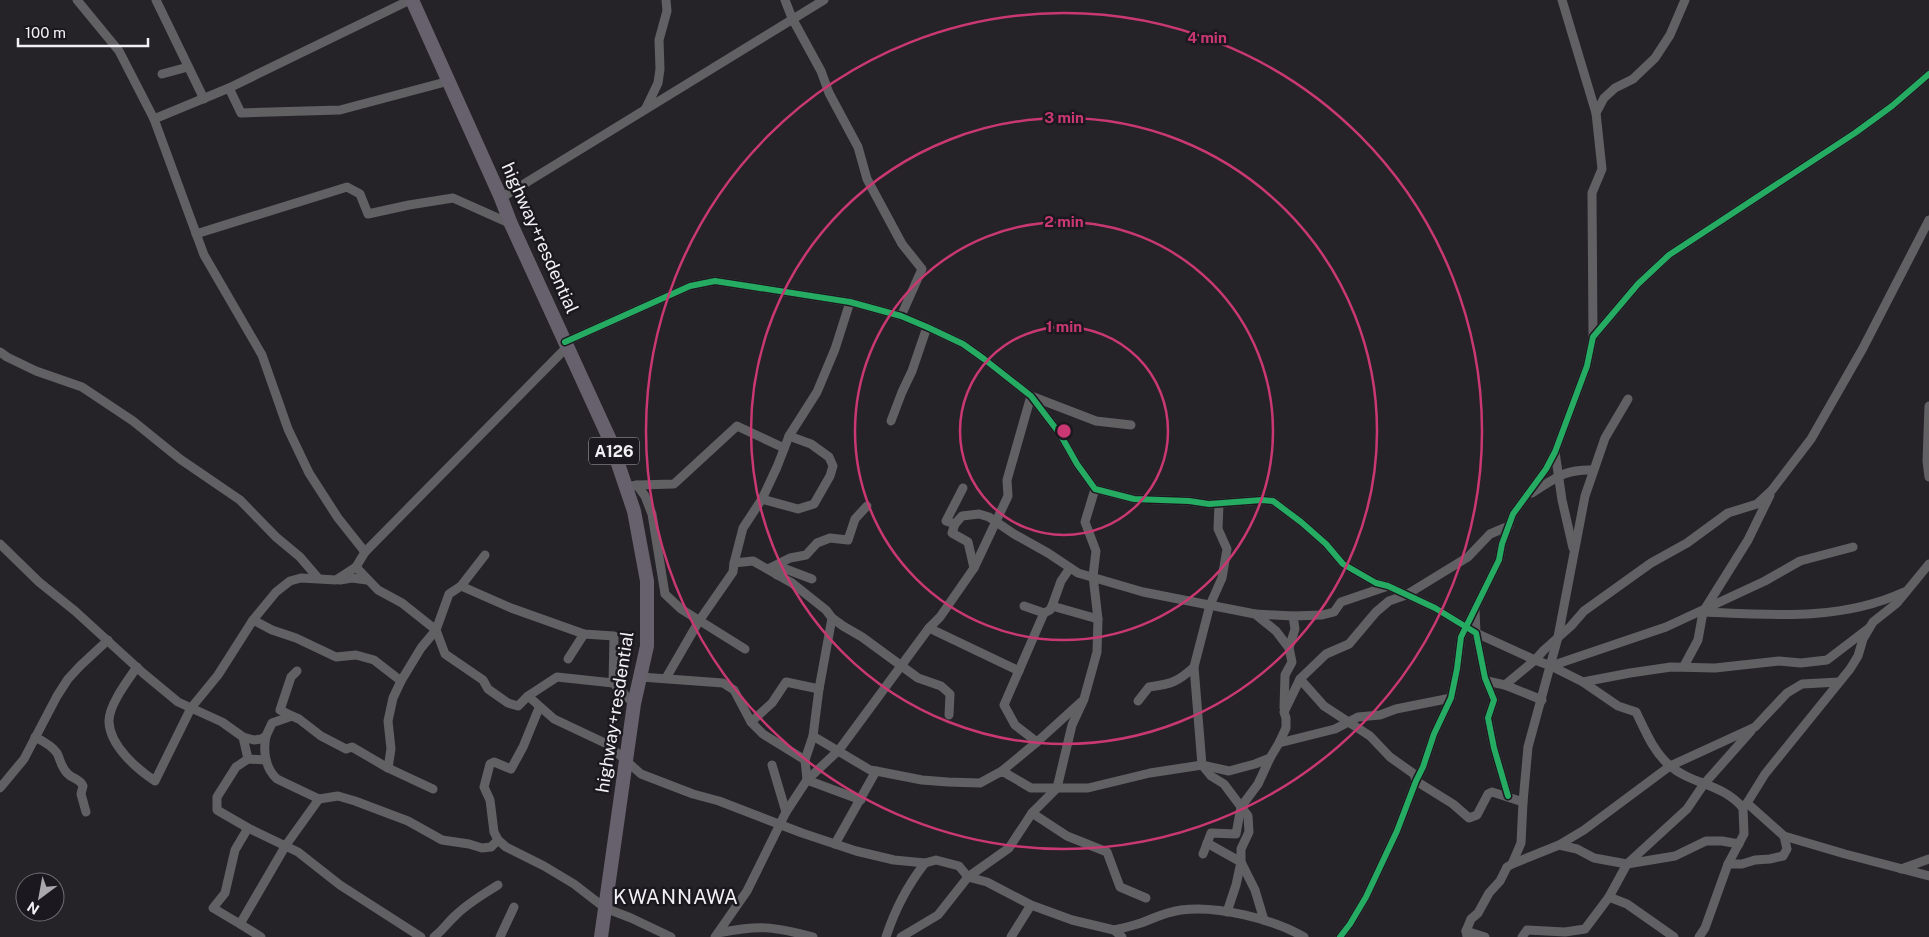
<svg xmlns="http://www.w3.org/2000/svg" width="1929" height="937" viewBox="0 0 1929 937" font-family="'Public Sans',sans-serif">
<rect width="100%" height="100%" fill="#252328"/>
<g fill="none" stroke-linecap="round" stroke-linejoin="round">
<g stroke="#616063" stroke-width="9">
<polyline points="77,0 119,51 154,119 204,255 262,355 288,429 309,473 338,518 365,552"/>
<polyline points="156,0 204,99"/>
<polyline points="785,0 792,18 821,71 829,93 858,147 867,179 902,244 922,269 901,316"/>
<polyline points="1562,0 1596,113"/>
<polyline points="162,74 188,67"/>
<polyline points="229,88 241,113 340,110 449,81"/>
<polyline points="646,108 658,83 660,69 659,40 667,11 666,0"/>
<polyline points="154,119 229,88 410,0"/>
<polyline points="501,198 824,0"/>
<polyline points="196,234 347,187 360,194 368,214 409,205 453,198 511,224"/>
<polyline points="1593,337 1592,193 1602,169 1596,113 1604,98 1615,88 1633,79 1655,58 1670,35 1685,0"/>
<polyline points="565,342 690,286 715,281 850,302 901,316 927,327 963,344 984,359 1031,396 1060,434 1077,464 1095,489 1134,499 1189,501 1209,504 1262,500 1273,501 1301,522 1326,544 1343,564 1376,583 1388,586 1435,608 1476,633 1485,678 1494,700 1488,718 1494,748 1508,796"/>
<polyline points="0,352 7,357 36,371 82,387 133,421 180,459 240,500 276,537 300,557 318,578"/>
<polyline points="1929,406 1927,461 1929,477"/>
<polyline points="891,421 902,392 912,371 927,327"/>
<polyline points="1555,452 1562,500 1573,548"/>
<polyline points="637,485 674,484 737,426 784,448"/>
<polyline points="626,487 637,485 645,496 652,514 665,594 681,609 745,649"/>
<path d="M1532 493C1556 478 1564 469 1593 470"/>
<polyline points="762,499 798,509 814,504 830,476 833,466 829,457 811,444 789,436"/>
<polyline points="1219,504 1218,529 1227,549 1222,578 1210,605 1194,667 1202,765 1211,776 1224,784 1248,816 1249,832 1241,849 1241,862 1236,885 1227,912"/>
<polyline points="955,524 946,521 963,488"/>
<polyline points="0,544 39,582 75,611 143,673 178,702 222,722 243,737 254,740 261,739 266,736 272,723 292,716 299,719 321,736 346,749 352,747 388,768 433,789"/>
<polyline points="734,563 743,528 762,499 777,467 789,436 817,392 835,349 850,302"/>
<polyline points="356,567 365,552 568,346"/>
<polyline points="974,568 968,542 952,533 955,524 962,516 979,514 989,517 1014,534 1048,553 1078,573 1143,592 1255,614 1276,631 1289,648"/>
<polyline points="768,569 790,558 806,555 817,543 830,538 848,540 855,519 867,506"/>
<polyline points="777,575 783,568 812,579"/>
<polyline points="340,580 352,578 367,580"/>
<polyline points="461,586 511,608 584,634 614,636 613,683"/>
<polyline points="1024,606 1044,613 1050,610 1052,606 1098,619"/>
<polyline points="1052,606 1061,581 1070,568"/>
<polyline points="1475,609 1476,633 1535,660 1544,650 1571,626 1584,611 1651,563 1687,543 1728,513 1757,504 1772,490 1811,439 1863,348 1929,220"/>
<path d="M1705 612C1773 615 1841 621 1904 592"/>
<polyline points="1255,614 1293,616"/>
<polyline points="253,620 272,630 296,638 336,657 356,655 374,660 401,681"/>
<polyline points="929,628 1019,671"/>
<polyline points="568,659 584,634"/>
<polyline points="1551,666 1666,627 1765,581 1800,561 1853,547"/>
<polyline points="1684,666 1698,640 1703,612 1748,540 1770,495"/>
<path d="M137 667C128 680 108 706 109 722 110 746 137 769 155 781L191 708 218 675 253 620 276 592 290 581 301 578 336 580 356 567 378 590 402 603 436 630 445 654 483 680 488 689 508 703 518 706 528 696 557 677 613 683 634 704"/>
<polyline points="641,677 723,683 734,690 751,722 763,734 805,760 813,736 870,770 876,771 922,780 948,782 980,783 1002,771 1031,788 1057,788 1072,725 1084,699 1097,652 1098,619 1093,576 1096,551 1085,522 1095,489"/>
<polyline points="666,678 699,621 733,572 734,563 753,561 792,583 826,610 832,618 843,626 862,637 918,678 941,686 950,694 949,715"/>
<polyline points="1300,679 1324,706 1370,736 1390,757 1414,774 1416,781 1453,804 1469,818 1477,815 1488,794 1492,792 1523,802"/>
<polyline points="1487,681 1505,685 1535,660 1551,666 1583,682 1630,673 1671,667 1715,668 1779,661 1801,663 1827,660 1869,628"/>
<path d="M1583 682 1618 706 1636 712C1645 730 1653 751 1669 765 1692 785 1722 783 1743 808L1747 803"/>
<polyline points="1505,685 1542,700"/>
<polyline points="528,696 554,719 607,744 641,774 693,794 719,801 802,833 856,851 894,860 925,863 936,860 959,866 968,877 987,882 1031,905 1072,920 1114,930 1122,937"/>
<path d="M1138 701 1149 687C1171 684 1178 682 1194 667"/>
<polyline points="539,708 523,747 511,769 494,762 490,764 484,787 490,800 494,832 498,840 506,847 544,866 574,884 605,908 631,918 671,937"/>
<polyline points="1284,708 1285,675 1292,662 1289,648 1295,629 1293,616 1322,615 1334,612 1341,602 1388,586"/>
<polyline points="292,716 280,710 291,677 297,671"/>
<polyline points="751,722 772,703 786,682 819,689"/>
<path d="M266 736C263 751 265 768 277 779L319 799 338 796 355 801 408 821 442 840 469 844 482 848 491 847 498 840"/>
<polyline points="813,736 819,689 832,618"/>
<path d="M35 737C43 741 52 746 57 753 61 761 61 768 68 774 73 779 80 779 83 786L81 794 86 812"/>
<polyline points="243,737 248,759"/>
<polyline points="1037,742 1015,725 1004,705 1044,613"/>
<polyline points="1279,743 1335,729 1358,717 1380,715 1396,709 1451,698"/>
<polyline points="266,760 248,759 236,767 217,797 217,810 248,828 298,852 340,885 421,937"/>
<polyline points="805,760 807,780 861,800"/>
<polyline points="772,765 786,812"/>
<polyline points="388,768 391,749 388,721 393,698 401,681 421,648 436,630 449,594 461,586 485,555"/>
<polyline points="1002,771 1037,742 1081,702"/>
<polyline points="0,788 24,759 57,696 68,679 80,666 108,640"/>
<polyline points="1032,813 1067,836 1107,852 1120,887 1146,898"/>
<polyline points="248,828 235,850 225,893 213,908 240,924 286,845 319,799"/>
<polyline points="1784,836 1747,803 1765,774 1850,669 1858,656 1863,639 1873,622 1897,603 1929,564"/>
<polyline points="1207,843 1241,862 1255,890 1264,920"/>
<polyline points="835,844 876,771"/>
<polyline points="1559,845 1577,849 1594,858 1627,864 1675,856 1706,841 1722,841 1739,844"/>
<polyline points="1203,854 1211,833 1236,834 1241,807 1258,784 1270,758"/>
<polyline points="1512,864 1559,845 1584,830 1670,766 1755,727 1787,693 1802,684 1839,682"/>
<polyline points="1728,864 1744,834 1743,808"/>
<polyline points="1901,869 1929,859"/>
<polyline points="1609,897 1627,904 1674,937"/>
<polyline points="240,924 261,937"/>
<path d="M1114 930C1123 928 1132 926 1141 923 1154 918 1166 912 1181 910 1217 905 1273 919 1304 937"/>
<polyline points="1466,931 1471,919 1478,913 1489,893 1500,881 1507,867 1512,864 1521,843 1523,802 1528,747 1558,637 1585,496 1605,438 1628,399"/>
<path d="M718 933C758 925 773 926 813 937"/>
<polyline points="1467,936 1466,931 1485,937"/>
<path d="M434 937C443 930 448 922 456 915 468 903 484 894 498 885"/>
<polyline points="500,937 514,907"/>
<polyline points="715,937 747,891 786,812 807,780 839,750 929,628 940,617 974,568 1008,496 1007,480 1031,396 1096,421 1131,425"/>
<path d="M886 937C895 909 907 886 925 863"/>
<polyline points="901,937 938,915 968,877 1009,848 1032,813 1057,788 1088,788 1150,773 1202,765 1229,771 1255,764 1270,758 1279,743 1286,728 1286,718 1284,712 1300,679 1326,654 1349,644 1376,612 1389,601 1406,595 1468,557 1490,534 1509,526"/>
<polyline points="1011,937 1031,905"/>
<polyline points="1340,937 1350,924 1366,897 1397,831 1416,781 1423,767 1434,734 1451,698 1457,669 1461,637 1499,560 1502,544 1513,514 1546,469 1555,452 1587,366 1593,337 1638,284 1669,255 1855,133 1892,106 1929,74"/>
<polyline points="1522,937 1527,930 1565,932 1585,929 1609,897 1627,864 1687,809 1704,784 1751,731"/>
<polyline points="1699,937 1705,928 1728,864 1742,864 1755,860 1770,859 1783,856 1787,849 1784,836 1845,854 1929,876"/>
</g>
<polyline stroke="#66616c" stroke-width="14" points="412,0 501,198 511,224 610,440 634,511 647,581 647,646 634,704 601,937"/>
<defs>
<g id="cycleway">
<polyline points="565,342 690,286 715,281 850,302 901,316 927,327 963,344 984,359 1031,396 1060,434 1077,464 1095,489 1134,499 1189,501 1209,504 1262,500 1273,501 1301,522 1326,544 1343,564 1376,583 1388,586 1435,608 1476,633 1485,678 1494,700 1488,718 1494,748 1508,796"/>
<polyline points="1340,937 1350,924 1366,897 1397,831 1416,781 1423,767 1434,734 1451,698 1457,669 1461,637 1499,560 1502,544 1513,514 1546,469 1555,452 1587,366 1593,337 1638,284 1669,255 1855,133 1892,106 1929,74"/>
</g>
</defs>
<use href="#cycleway" stroke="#1b191f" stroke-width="9"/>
<use href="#cycleway" stroke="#26ab63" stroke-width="6"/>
</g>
<g fill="none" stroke="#c93872" stroke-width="2.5">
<circle cx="1064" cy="431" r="104"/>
<circle cx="1064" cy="431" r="209"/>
<circle cx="1064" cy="431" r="313"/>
<circle cx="1064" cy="431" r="418"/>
</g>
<g text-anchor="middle" stroke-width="5" stroke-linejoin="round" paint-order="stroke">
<rect fill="#1b191f" stroke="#b2b0b5" stroke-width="1" x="589" y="437.5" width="50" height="27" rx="4"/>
<g font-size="16" font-weight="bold" fill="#f2f0f5">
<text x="614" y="457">A126</text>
</g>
<g font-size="18" fill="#f2f0f5" stroke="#1b191f">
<text transform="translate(540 238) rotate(66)" y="6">highway+resdential</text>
<text transform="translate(615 712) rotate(-81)" y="6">highway+resdential</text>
</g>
<g font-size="20" letter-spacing="1" fill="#f2f0f5" stroke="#1b191f">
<text x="676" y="904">KWANNAWA</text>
</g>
</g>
<circle cx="1064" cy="431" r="8" fill="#c93872" stroke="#1b191f" stroke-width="2.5"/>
<g font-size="15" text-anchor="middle" font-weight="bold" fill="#c93872" stroke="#1b191f" stroke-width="5" stroke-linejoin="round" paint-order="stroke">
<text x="1207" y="43">4 min</text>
<text x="1064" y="123">3 min</text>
<text x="1064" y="227">2 min</text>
<text x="1064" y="332">1 min</text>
</g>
<g transform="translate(40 897) rotate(212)"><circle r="24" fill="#1b191f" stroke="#716f75"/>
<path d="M0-4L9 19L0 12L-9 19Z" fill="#aaa8ad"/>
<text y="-8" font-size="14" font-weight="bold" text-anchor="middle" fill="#f2f0f5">N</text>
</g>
<path d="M18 38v8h130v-8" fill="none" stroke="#f2f0f5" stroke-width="2.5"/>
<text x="25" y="38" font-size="15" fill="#f2f0f5" stroke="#1b191f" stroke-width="4" paint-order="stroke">100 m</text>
</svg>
